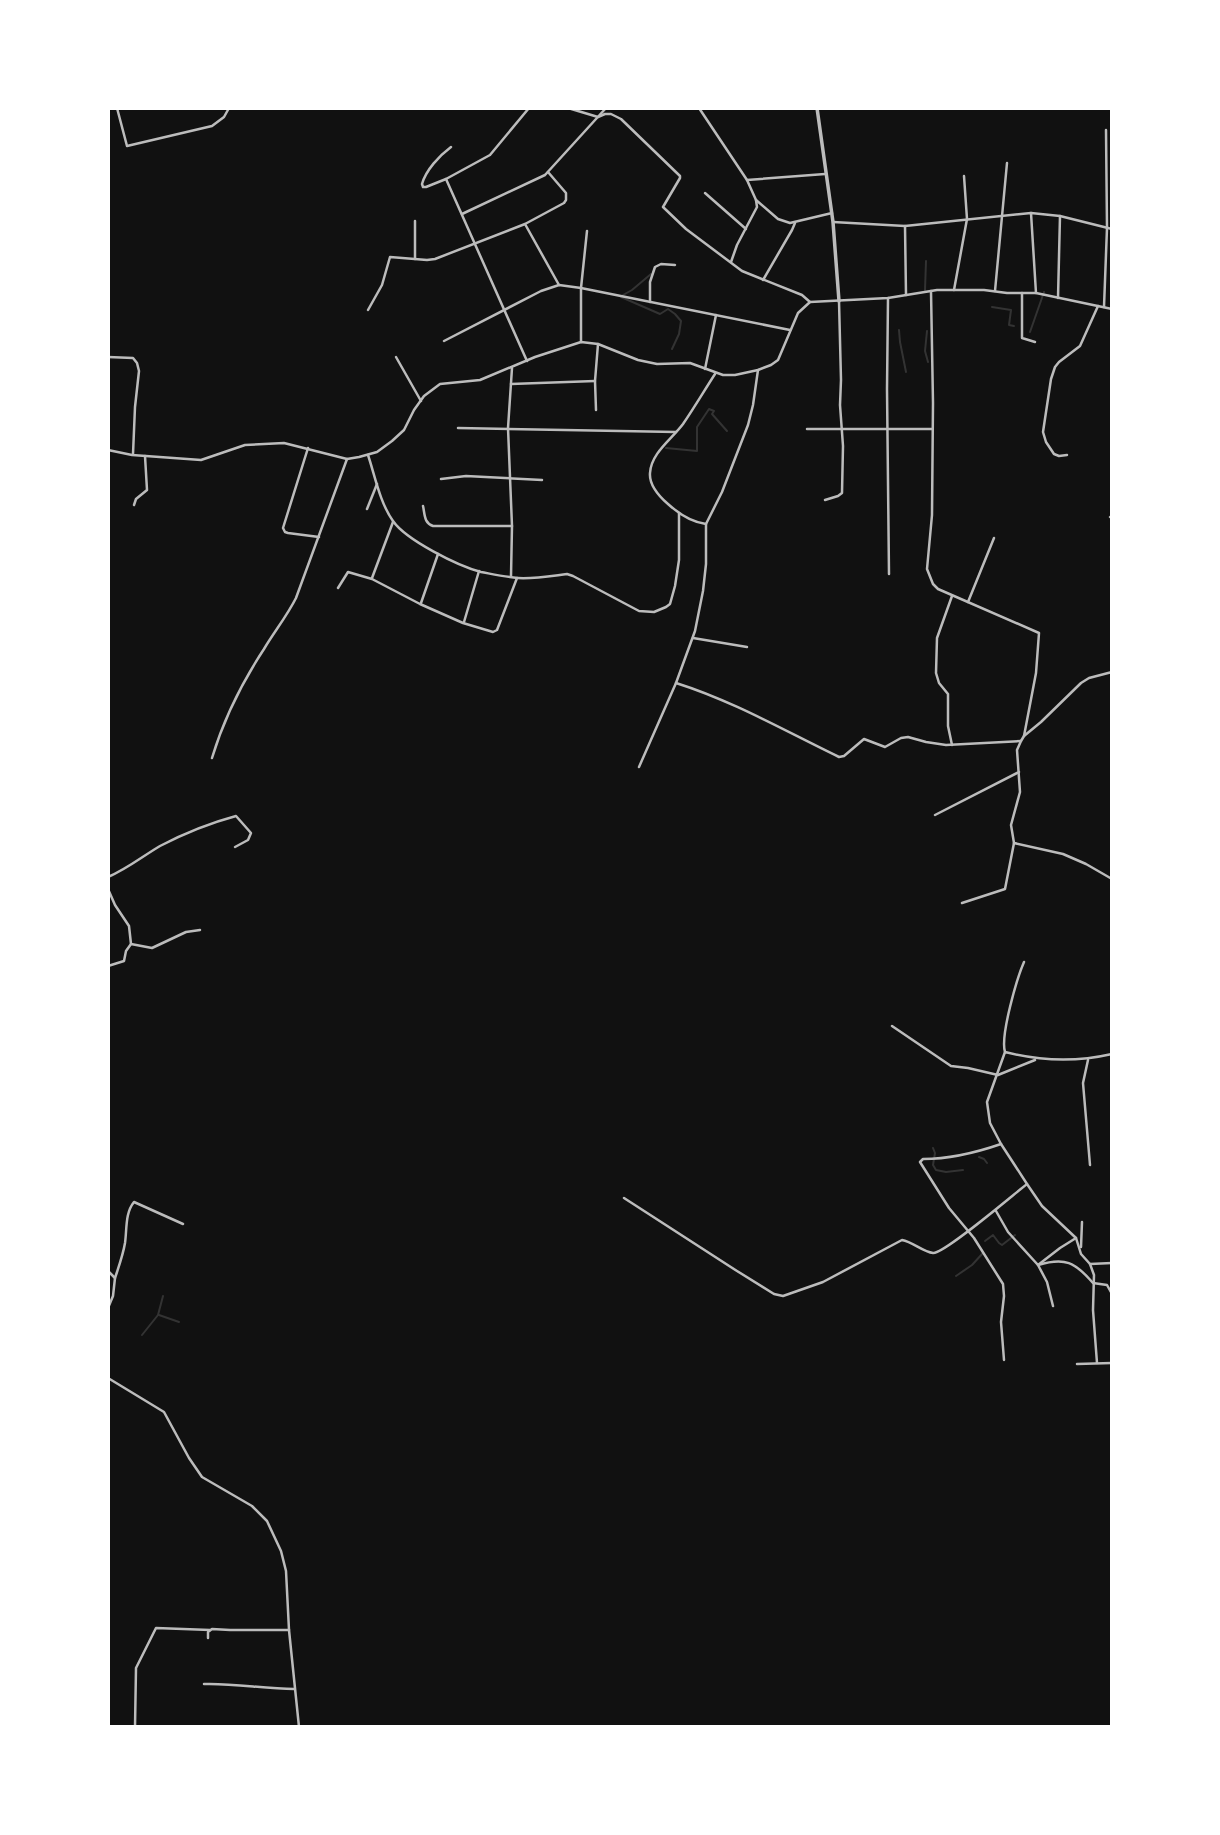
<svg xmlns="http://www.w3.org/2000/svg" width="1220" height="1835" viewBox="0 0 1220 1835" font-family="'Golos Text',sans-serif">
<rect width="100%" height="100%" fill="#111"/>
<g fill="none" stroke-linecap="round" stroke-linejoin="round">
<g stroke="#333" stroke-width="2">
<polyline points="925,290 926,261"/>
<polyline points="623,295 632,290 651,274"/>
<polyline points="621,297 660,314 668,309 675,314 681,321 679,334 672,349"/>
<polyline points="992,307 1011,310 1009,325 1014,326"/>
<polyline points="899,330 900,342 906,372"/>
<polyline points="927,331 925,351 928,362"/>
<polyline points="1030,332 1044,292"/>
<polyline points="666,448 697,451 697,427 709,409 714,411 712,414 727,431"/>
<polyline points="933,1148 935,1153 933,1165 936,1170 946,1172 963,1170"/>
<polyline points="979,1157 984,1159 987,1163"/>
<polyline points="985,1241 993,1235 999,1243 1002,1245 1015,1235"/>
<polyline points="956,1276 972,1265 983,1253"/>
<polyline points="159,1315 179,1322"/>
<polyline points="142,1335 158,1315 163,1296"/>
</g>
<g stroke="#bcbcbc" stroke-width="2.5">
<polyline points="117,108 127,146 212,126 224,117 229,108"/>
<polyline points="568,108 598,117 605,114 611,114 621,119 680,176 680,178 663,207 686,229 742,271 802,295 810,302"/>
<polyline points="699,108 747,180 825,174"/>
<path d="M451 147C439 156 426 170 422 184L423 187H426L446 179 490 155 529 108"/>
<polyline points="446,179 527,361"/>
<polyline points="705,193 746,229"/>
<polyline points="756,200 778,219 790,223 832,213"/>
<polyline points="1031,213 1036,293"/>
<polyline points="462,214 545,175 606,108"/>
<polyline points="415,221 415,259"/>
<polyline points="833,222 905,226 1031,213 1060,216 1112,229"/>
<polyline points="525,224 559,285"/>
<polyline points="905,226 906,295"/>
<polyline points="731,262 737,245 757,207 756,200 747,180"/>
<polyline points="763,280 792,230 795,223"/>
<polyline points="954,290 967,219 964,176"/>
<polyline points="931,291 933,403 932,515 927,569 933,584 938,589 1039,633 1036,673 1024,736"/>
<polyline points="995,291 1007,163"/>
<polyline points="1022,293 1022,338 1035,342"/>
<polyline points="888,298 887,389 889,574"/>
<polyline points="1058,298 1060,216"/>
<polyline points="650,302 650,282 655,267 661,264 675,265"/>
<polyline points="1104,307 1107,228 1106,130"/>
<polyline points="368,310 382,285 390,257 427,260 435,259 525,224 564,203 566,200 566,193 548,172"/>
<polyline points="444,341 541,291 559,285 581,288 790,330"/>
<polyline points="581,342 581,288 587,231"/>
<polyline points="108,357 133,358 137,363 139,371 135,407 133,454"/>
<polyline points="396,357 421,401"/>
<polyline points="705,369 716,315"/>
<path d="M758 370 753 405 748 425 722 492 706 524V564L703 591 695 631 676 683C733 701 785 731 839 757L844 756 864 739 885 747 901 738 908 737 926 742 946 745 1021 741"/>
<polyline points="511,384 595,381"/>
<polyline points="596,410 595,381 598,344"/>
<polyline points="458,428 676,432"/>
<polyline points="807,429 932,429"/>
<polyline points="308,448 283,528 285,532 288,533 319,537"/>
<polyline points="108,450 132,455 201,460 245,445 284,443 347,459 359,457 377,452 392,441 404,430 414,410 424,396 440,384 480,380 535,357 581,342 598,344 638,360 657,364 690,363 723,375 735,375 758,370 771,365 778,360 798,313 810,302 888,298 937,290 984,290 1007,293 1036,293 1112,309"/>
<path d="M368 455C375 476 380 503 393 521 406 540 458 566 481 572 492 574 506 577 518 578 534 579 551 576 567 574L573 576 639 611 654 612 666 607 670 604 675 586 679 560V513"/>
<polyline points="1067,455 1059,456 1054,454 1046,442 1043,432 1051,379 1055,367 1059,362 1080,346 1098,306"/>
<polyline points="441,479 466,476 542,480"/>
<polyline points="825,500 838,496 842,493 843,446 840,405 841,380 839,301"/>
<polyline points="134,505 136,499 147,490 145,456"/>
<path d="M423 506C425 515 424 523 433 526H512"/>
<polyline points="367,509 377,484"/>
<polyline points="1110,517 1112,516"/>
<path d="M706 524C691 522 679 514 668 504 660 497 649 485 650 473 651 453 672 439 683 424 694 408 704 391 715 374"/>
<polyline points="511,576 512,526 508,428 512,368"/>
<polyline points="372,578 393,522"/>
<polyline points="338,588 348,572 372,579 420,604 463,623 493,632 497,630 517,578"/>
<polyline points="968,602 994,538"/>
<polyline points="421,603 438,554"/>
<polyline points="464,622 479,571"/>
<polyline points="693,638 747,647"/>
<polyline points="952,745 948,726 948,694 939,683 936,673 937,638 952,596"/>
<path d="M212 758C224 718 241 684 264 649 274 632 287 616 296 598L347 459"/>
<polyline points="639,767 676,683"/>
<polyline points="935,815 1019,772"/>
<polyline points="1014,843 1063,854 1086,864 1112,879"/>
<path d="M108 877C127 869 143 856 160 846 185 833 210 823 236 816L251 833 248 840 235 847"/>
<polyline points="108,889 115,905 129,926 131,944 126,951 124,961 108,966"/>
<polyline points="962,903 1005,889 1014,843 1011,825 1020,792 1017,750 1021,741 1024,736 1041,722 1081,683 1089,678 1112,672"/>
<polyline points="131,944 152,948 186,932 200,930"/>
<polyline points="892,1026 951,1066 968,1068 998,1075 1035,1060"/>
<path d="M1005 1052C1000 1036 1017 978 1024 962"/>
<polyline points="1088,1060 1083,1083 1090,1165"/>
<path d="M1001 1144C975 1153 950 1159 923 1159L920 1162 949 1208 974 1238 1003 1284 1004 1296 1001 1322 1004 1360"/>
<path d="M624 1198 737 1271 774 1294 783 1296 823 1282 902 1240C913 1242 923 1252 933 1253 944 1254 1014 1194 1027 1184"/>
<path d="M996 1211 1008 1232 1038 1265C1065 1257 1075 1262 1093 1283L1107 1285 1112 1294"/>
<polyline points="1081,1247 1082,1222"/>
<polyline points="1090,1264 1112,1263"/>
<polyline points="108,1271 115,1278 113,1296 108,1308"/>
<path d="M115 1278C119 1266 123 1255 125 1243 127 1229 125 1213 134 1202L183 1224"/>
<polyline points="1053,1306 1047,1282 1038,1265 1060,1248 1076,1238"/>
<path d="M1097 1363 1093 1310 1094 1275 1090 1264 1081 1254 1076 1238 1042 1206 1027 1184 1001 1144 990 1123 987 1102 1005 1052C1040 1061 1077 1062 1112 1054"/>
<polyline points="1077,1364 1112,1363"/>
<polyline points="108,1378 164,1412 189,1458 202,1477 252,1506 267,1521 281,1551 286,1571 289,1630 299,1727"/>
<polyline points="208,1638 208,1632 212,1629 230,1630 289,1630"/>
<path d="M204 1684C235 1683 264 1689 294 1689"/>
<polyline points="135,1727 136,1668 156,1628 210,1630"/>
</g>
<polyline stroke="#bcbcbc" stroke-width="3.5" points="817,108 833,222 839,301"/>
</g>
<rect width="1220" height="1835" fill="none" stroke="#ffffff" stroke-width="220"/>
</svg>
